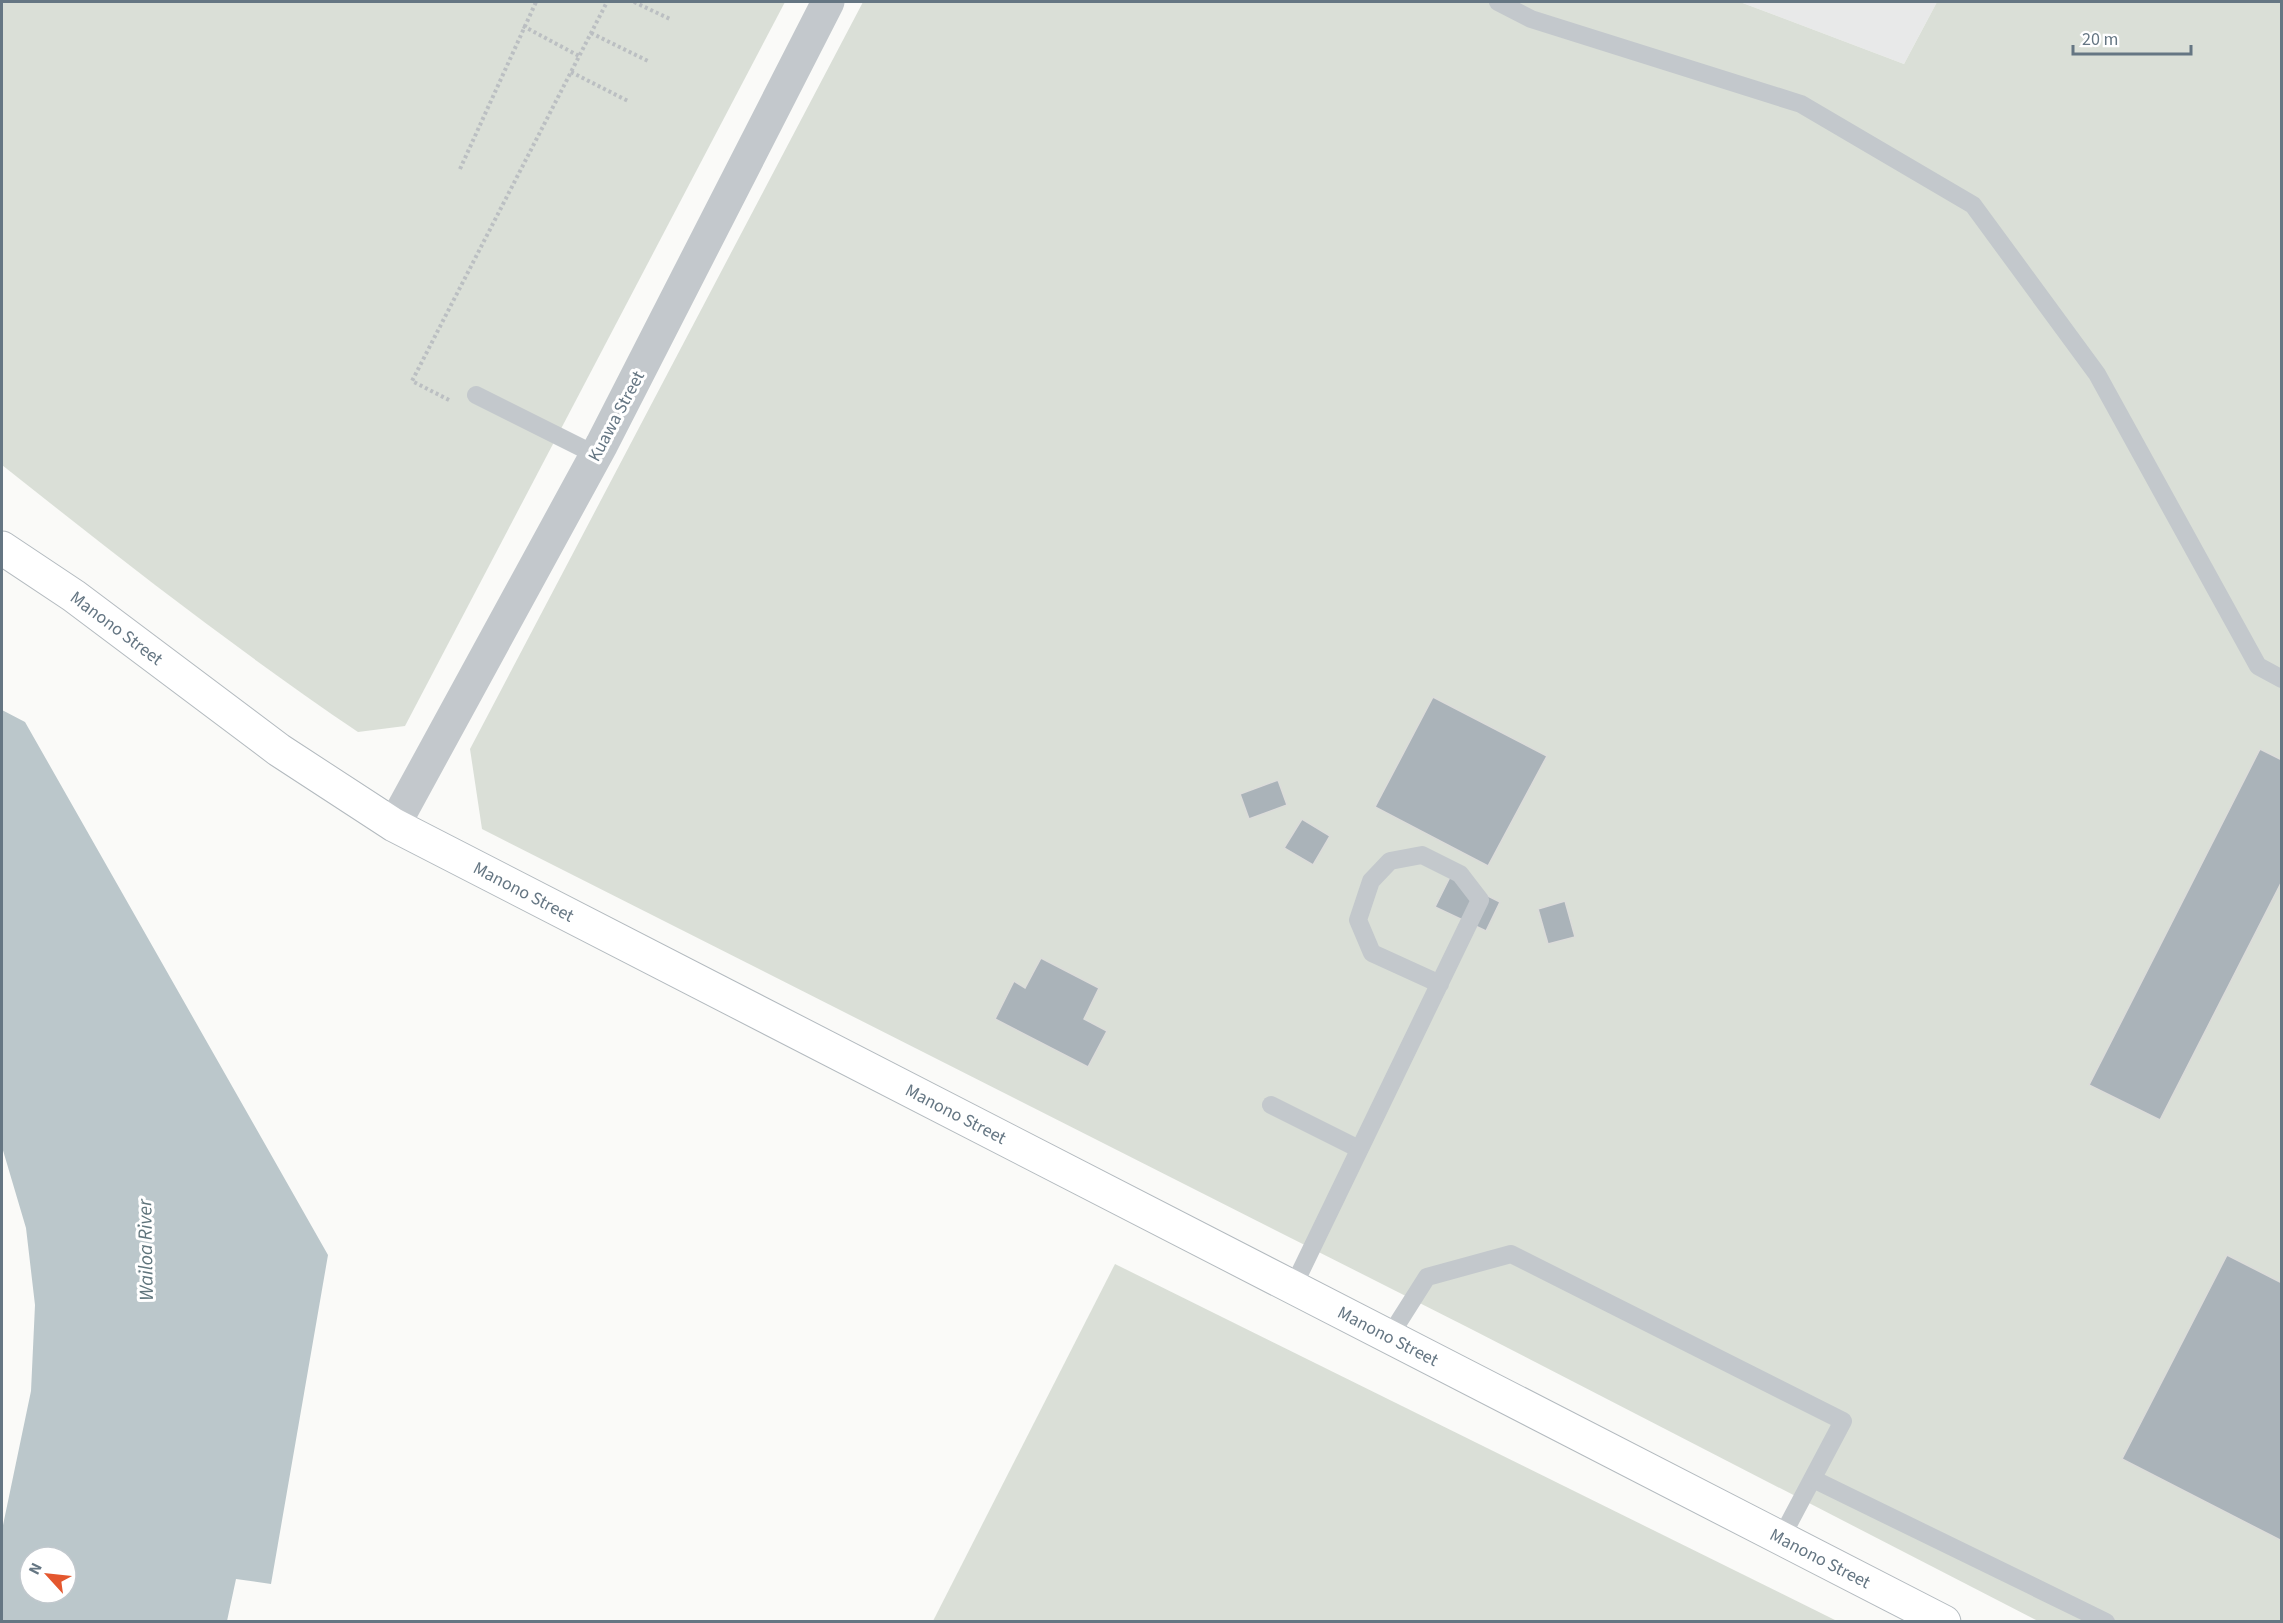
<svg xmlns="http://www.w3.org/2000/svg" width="2283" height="1623" viewBox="0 0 2283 1623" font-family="'Source Sans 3',sans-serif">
<rect width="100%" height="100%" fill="#fafaf8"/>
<polygon fill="#e8e9e9" points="1740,2 1937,2 1904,64"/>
<g fill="#dadfd7">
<path d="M2 2H785L405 726 358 732C235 649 118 557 2 465Z"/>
<polygon points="863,2 1740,2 1904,64 1937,2 2281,2 2281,1621 2038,1621 1471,1329 482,829 470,749"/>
<polygon points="1115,1264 1837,1621 933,1621"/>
</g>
<path fill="#bbc7cb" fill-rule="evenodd" d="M2 710 25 722 328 1255 271 1584 236 1579 227 1621H2V1530L31 1391 35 1305 26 1228 2 1147ZM30 1557H66V1593H30Z"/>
<g fill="#aab3b9" stroke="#dcdcda" stroke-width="1.5">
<polygon points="1433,697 1547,756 1488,866 1375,807"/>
<polygon points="2260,749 2282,760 2282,881 2160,1120 2089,1085"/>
<polygon points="1278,780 1287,805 1249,819 1240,794"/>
<polygon points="1302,819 1330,836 1313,865 1284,848"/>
<polygon points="1450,877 1500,902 1486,931 1435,907"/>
<polygon points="1565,901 1575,937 1548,944 1538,909"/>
<polygon points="1041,958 1099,988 1084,1019 1107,1031 1088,1067 995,1019 1014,981 1025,988"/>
<polygon points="2227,1255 2282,1283 2282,1541 2122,1459"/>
</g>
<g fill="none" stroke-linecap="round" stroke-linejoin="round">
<defs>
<g id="secondary">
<path id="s1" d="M2 548 74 596 279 750 394 825 1944 1622"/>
</g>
</defs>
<use href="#secondary" stroke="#b3babf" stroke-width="35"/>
<g stroke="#bbbfc2" stroke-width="4" stroke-dasharray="3 3" stroke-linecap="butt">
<polyline points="634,2 670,19"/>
<polyline points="523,26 579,56"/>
<polyline points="591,33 648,61"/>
<polyline points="571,72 628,101"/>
<polyline points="460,169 536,2"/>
<polyline points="449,400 412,381 607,2"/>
</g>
<g stroke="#c3c8cc" stroke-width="18">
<polyline points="1498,2 1531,19 1801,104 1973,205 2097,374 2258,666 2282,679"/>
<polyline points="476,395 596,455"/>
<polyline points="1271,1105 1359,1149"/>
<path d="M1293 1287C1355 1158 1418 1029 1480 900L1460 874 1422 855 1390 861 1371 881 1358 920 1372 953 1440 984"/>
<polyline points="1389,1337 1427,1277 1511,1254 1843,1421 1781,1538"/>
<polyline points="1813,1479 2106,1622"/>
</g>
<polyline stroke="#c3c8cc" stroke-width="33" points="394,825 602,444 828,2"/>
<use href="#secondary" stroke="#fff" stroke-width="33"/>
</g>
<g text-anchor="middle" stroke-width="6" stroke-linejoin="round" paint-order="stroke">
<g font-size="18" fill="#657683" stroke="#fff">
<text transform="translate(616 416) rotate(-62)" y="6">Kuawa Street</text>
<text dy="6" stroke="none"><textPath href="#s1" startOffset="140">Manono Street</textPath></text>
<text dy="6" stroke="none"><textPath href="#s1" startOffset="626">Manono Street</textPath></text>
<text dy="6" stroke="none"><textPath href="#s1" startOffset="1112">Manono Street</textPath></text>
<text dy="6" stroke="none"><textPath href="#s1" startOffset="1598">Manono Street</textPath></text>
<text dy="6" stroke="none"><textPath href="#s1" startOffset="2084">Manono Street</textPath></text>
</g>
<g font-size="20" font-style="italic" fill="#60757c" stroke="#fff">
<text transform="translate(145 1250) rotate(-91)" y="7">Wailoa River</text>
</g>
</g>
<rect width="2283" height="1623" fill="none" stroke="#657683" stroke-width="6"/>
<g transform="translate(48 1575) rotate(297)"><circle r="28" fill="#ffffff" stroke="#c1c8cd" stroke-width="1.5"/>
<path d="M0-4.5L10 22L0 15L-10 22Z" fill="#e4572e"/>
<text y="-9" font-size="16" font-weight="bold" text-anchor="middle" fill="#657683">N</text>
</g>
<path d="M2073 45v9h118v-9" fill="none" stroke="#657683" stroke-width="3"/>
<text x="2082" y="45" font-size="18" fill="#657683" stroke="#ffffff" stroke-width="4.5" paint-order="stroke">20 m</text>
</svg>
